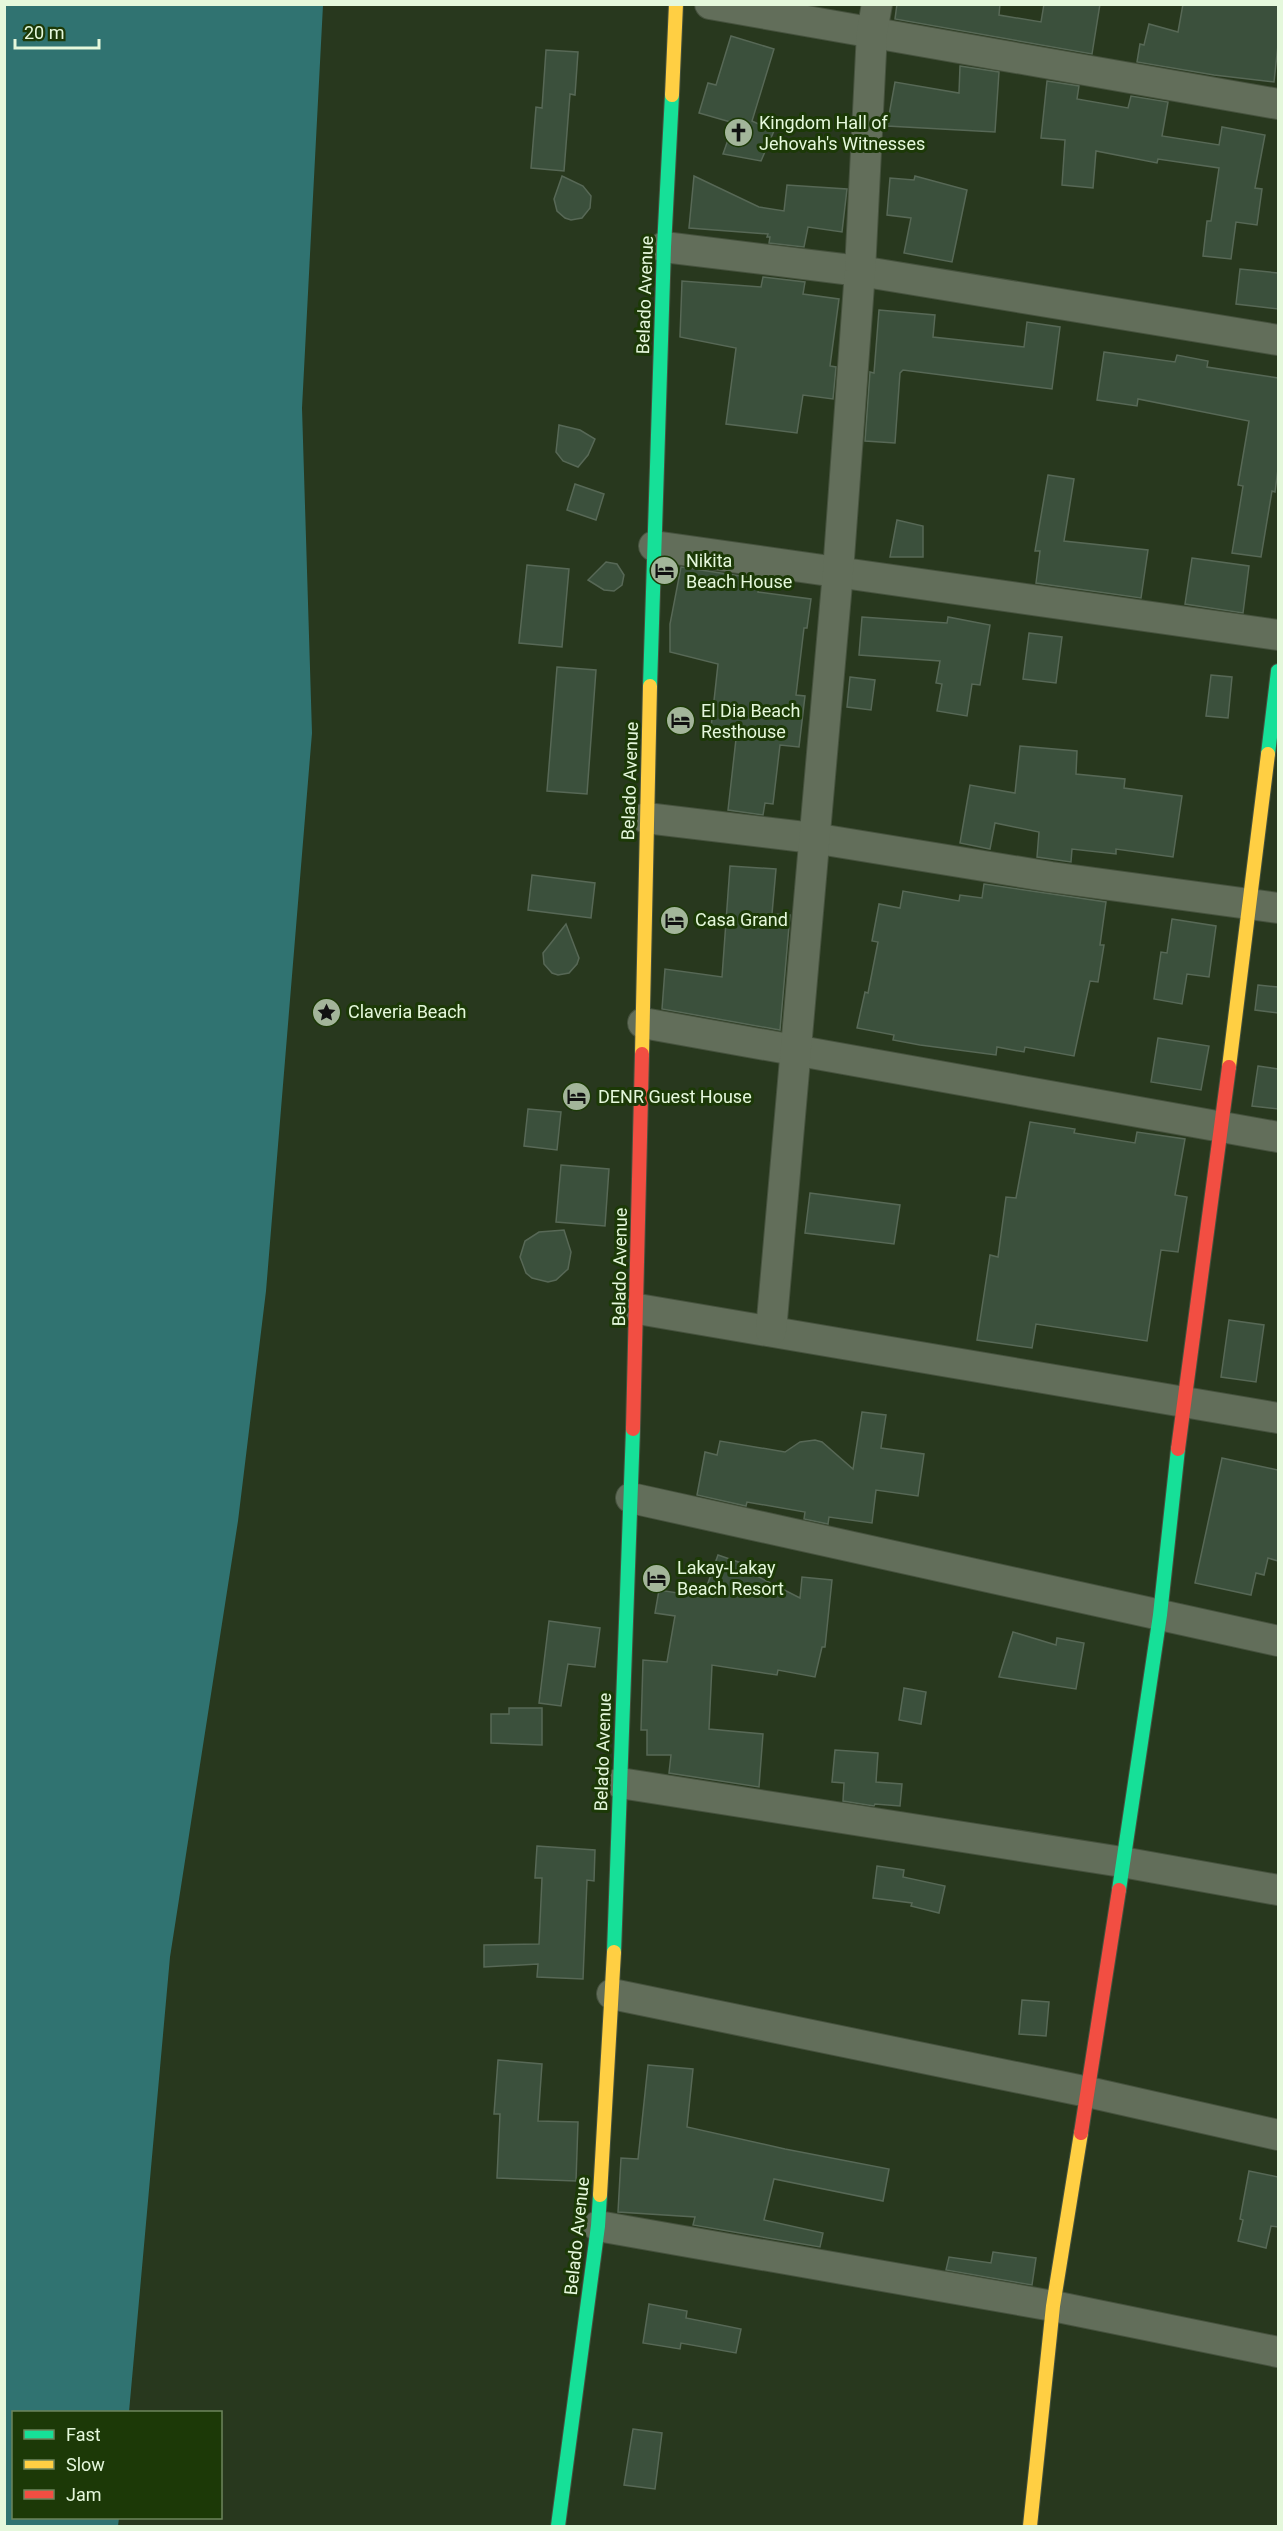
<svg xmlns="http://www.w3.org/2000/svg" width="1283" height="2531" viewBox="0 0 1283 2531" font-family="Roboto,sans-serif">
<rect width="100%" height="100%" fill="#28381e"/>
<polygon fill="#307371" points="5,4 323,5 302,408 312,733 266,1291 238,1521 170,1957 129,2412 14,2412 14,2518 119,2518 118,2526 4,2526"/>
<g fill="#3b503c" stroke="#576856" stroke-width="1.5">
<polygon points="897,4 1000,4 999,15 1041,22 1044,4 1100,4 1092,54 895,19"/>
<polygon points="1183,4 1278,4 1278,45 1274,82 1214,75 1137,62 1140,44 1144,45 1149,24 1178,32"/>
<polygon points="731,36 774,49 752,121 774,131 761,161 723,154 734,123 699,113 708,83 716,85"/>
<polygon points="546,50 578,52 575,95 570,94 564,171 531,168 536,107 542,108"/>
<polygon points="960,66 999,72 995,132 887,126 895,82 959,93"/>
<polygon points="1047,81 1079,86 1077,99 1128,108 1131,96 1168,102 1162,136 1219,145 1222,127 1265,135 1255,188 1262,189 1257,225 1236,222 1231,259 1203,256 1207,221 1211,221 1219,168 1158,159 1157,163 1096,151 1093,188 1062,185 1065,140 1041,138"/>
<polygon points="562,176 583,186 591,196 590,208 582,218 571,220 565,218 557,211 554,199"/>
<polygon points="694,176 759,207 784,211 787,185 847,189 842,232 808,227 804,247 769,243 770,237 767,237 768,234 689,228"/>
<polygon points="915,176 967,190 952,262 904,253 911,218 887,215 890,178 914,180"/>
<polygon points="1240,269 1278,273 1278,309 1236,304"/>
<polygon points="763,277 805,282 803,294 839,299 830,366 836,367 833,399 803,395 797,433 726,424 736,348 680,337 682,281 761,287"/>
<polygon points="879,310 935,315 933,337 1024,347 1027,322 1060,327 1052,389 903,370 900,373 895,443 865,441 870,372 874,373"/>
<polygon points="1104,352 1175,362 1177,355 1208,361 1207,367 1278,378 1278,469 1275,492 1272,491 1261,557 1232,553 1243,486 1238,485 1249,421 1138,399 1137,406 1097,400"/>
<polygon points="559,425 580,430 595,439 588,455 578,467 563,461 556,452"/>
<polygon points="1048,475 1074,479 1064,541 1148,550 1141,598 1036,583 1040,551 1035,551"/>
<polygon points="575,484 604,494 596,520 567,510"/>
<polygon points="897,520 923,526 923,557 890,557"/>
<polygon points="1192,558 1249,566 1243,613 1185,604"/>
<polygon points="606,562 617,564 624,575 622,585 614,591 604,590 588,580"/>
<polygon points="527,565 569,569 562,647 519,643"/>
<polygon points="681,567 760,579 758,592 811,599 807,628 804,628 796,695 805,696 799,747 780,745 773,804 765,803 763,815 728,810 736,739 710,737 718,664 670,652 670,624"/>
<polygon points="862,617 947,623 948,617 990,625 980,685 972,684 967,716 937,711 942,684 936,683 940,661 859,655"/>
<polygon points="1029,633 1062,637 1056,683 1023,679"/>
<polygon points="557,667 596,670 587,794 547,791"/>
<polygon points="1211,675 1232,677 1228,718 1206,716"/>
<polygon points="850,677 875,680 871,710 847,707"/>
<polygon points="1020,746 1077,751 1076,774 1125,779 1124,788 1182,796 1173,857 1116,849 1116,854 1072,849 1071,862 1037,857 1039,832 995,823 990,849 960,843 970,785 1015,793"/>
<polygon points="730,866 776,869 772,914 790,915 780,1030 662,1009 665,969 722,977"/>
<polygon points="532,875 595,883 591,918 528,910"/>
<polygon points="984,884 1106,902 1100,945 1104,945 1098,982 1090,981 1074,1056 1025,1047 1024,1052 997,1047 996,1055 920,1045 893,1040 894,1035 857,1028 865,992 868,993 878,942 872,941 879,904 900,908 903,891 959,901 960,895 982,898"/>
<polygon points="1172,919 1216,926 1209,977 1187,974 1182,1004 1154,999 1161,952 1167,953"/>
<polygon points="566,924 579,958 577,964 569,973 558,975 552,973 544,964 543,953"/>
<polygon points="1258,985 1278,987 1278,1013 1255,1010"/>
<polygon points="1158,1038 1209,1046 1201,1090 1151,1082"/>
<polygon points="1258,1066 1278,1069 1278,1109 1252,1106"/>
<polygon points="528,1109 561,1112 557,1150 524,1146"/>
<polygon points="1030,1122 1075,1129 1074,1133 1135,1143 1137,1132 1185,1139 1175,1195 1187,1197 1178,1252 1161,1250 1147,1341 1036,1324 1032,1348 977,1340 990,1255 998,1257 1006,1197 1016,1198"/>
<polygon points="561,1165 609,1169 605,1226 556,1222"/>
<polygon points="810,1193 900,1205 894,1244 805,1233"/>
<polygon points="564,1230 571,1252 568,1269 556,1280 548,1282 532,1278 526,1273 520,1257 525,1241 539,1232"/>
<polygon points="1229,1320 1264,1325 1256,1382 1221,1377"/>
<polygon points="862,1412 886,1415 881,1448 924,1454 918,1496 876,1490 872,1523 829,1517 828,1524 804,1519 805,1512 747,1502 746,1506 697,1495 705,1452 717,1455 720,1441 785,1452 800,1442 815,1440 822,1442 853,1469"/>
<polygon points="1222,1458 1278,1470 1278,1561 1268,1558 1264,1575 1256,1573 1251,1595 1195,1583"/>
<polygon points="718,1555 753,1567 751,1573 800,1598 802,1577 832,1580 825,1647 822,1647 815,1677 778,1670 777,1675 712,1665 709,1729 763,1734 759,1787 669,1773 671,1755 647,1755 647,1730 641,1730 643,1660 667,1662 675,1616 655,1613 659,1590 703,1597"/>
<polygon points="549,1621 600,1628 595,1667 568,1664 561,1706 539,1703"/>
<polygon points="1013,1632 1056,1645 1057,1638 1084,1643 1076,1689 999,1677"/>
<polygon points="904,1688 926,1692 921,1724 899,1720"/>
<polygon points="509,1708 542,1708 542,1745 491,1743 491,1714 509,1714"/>
<polygon points="835,1750 878,1753 876,1782 902,1784 900,1806 875,1804 874,1806 843,1801 844,1783 832,1782"/>
<polygon points="537,1846 595,1850 594,1881 587,1880 583,1979 537,1977 538,1964 484,1967 484,1945 539,1944 542,1878 535,1878"/>
<polygon points="877,1866 904,1870 903,1877 945,1886 939,1913 911,1906 912,1903 873,1898"/>
<polygon points="1022,2000 1049,2002 1046,2036 1019,2034"/>
<polygon points="498,2060 542,2064 538,2121 578,2122 576,2181 497,2178 500,2114 494,2114"/>
<polygon points="648,2065 693,2069 687,2127 785,2149 889,2169 883,2201 774,2179 764,2220 823,2233 820,2247 693,2225 695,2217 618,2212 621,2158 638,2159"/>
<polygon points="1249,2171 1278,2177 1278,2227 1271,2226 1266,2248 1238,2241 1243,2220 1240,2219"/>
<polygon points="993,2252 1036,2258 1032,2285 946,2270 949,2257 991,2263"/>
<polygon points="649,2304 687,2311 686,2318 741,2329 736,2353 681,2343 680,2349 643,2343"/>
<polygon points="633,2429 662,2433 655,2489 624,2485"/>
</g>
<g fill="none" stroke-linecap="round" stroke-linejoin="round">
<defs>
<g id="street">
<polyline points="710,4 1278,104"/>
<polyline points="664,247 860,271 1278,340"/>
<polyline points="654,546 1278,635"/>
<polyline points="646,818 813,838 1051,877 1278,908"/>
<polyline points="643,1023 1278,1137"/>
<polyline points="638,1309 1278,1418"/>
<polyline points="771,1331 838,572 860,271 872,32 877,4"/>
<polyline points="631,1498 1278,1641"/>
<polyline points="620,1783 1122,1862 1278,1890"/>
<polyline points="612,1994 1088,2092 1278,2135"/>
<polyline points="598,2226 1053,2306 1278,2352"/>
</g>
<g id="fast">
<polyline points="650,686 664,247 672,95"/>
<polyline points="1268,754 1278,671"/>
<polyline points="1119,1890 1160,1615 1178,1449"/>
<polyline points="614,1952 633,1429"/>
<polyline points="558,2526 598,2226 600,2195"/>
</g>
<g id="slow">
<polyline points="672,95 676,4"/>
<polyline points="642,1054 650,686"/>
<polyline points="1229,1067 1268,754"/>
<polyline points="600,2195 614,1952"/>
<polyline points="1030,2526 1053,2306 1081,2133"/>
</g>
<g id="jam">
<polyline points="633,1429 642,1054"/>
<polyline points="1178,1449 1229,1067"/>
<polyline points="1081,2133 1119,1890"/>
</g>
</defs>
<use href="#street" stroke="#46523e" stroke-width="32"/>
<use href="#fast" stroke="#46523e" stroke-width="16"/>
<use href="#slow" stroke="#46523e" stroke-width="16"/>
<use href="#jam" stroke="#46523e" stroke-width="16"/>
<use href="#street" stroke="#626e5a" stroke-width="30"/>
<use href="#fast" stroke="#16e098" stroke-width="14"/>
<use href="#slow" stroke="#ffcf43" stroke-width="14"/>
<use href="#jam" stroke="#f24e42" stroke-width="14"/>
</g>
<defs>
<symbol id="church-disc" viewBox="-11 -11 22 22"><circle r="9.5" fill="#a3b59a" stroke="#1c3907"/><path d="M-1.2-6h2.4v3.5h3.3v2.4h-3.3V6h-2.4V-.1h-3.3v-2.4h3.3Z" fill="#111"/></symbol>
<symbol id="hotel-disc" viewBox="-11 -11 22 22"><circle r="9.5" fill="#a3b59a" stroke="#1c3907"/><path d="M-6-4.5h1.5V1H6V5H4.5V3h-9V5H-6ZM-4 0a1.8 1.8 0 1 1 3.6 0ZM.5 0V-2.5h3Q6-2.5 6 0Z" fill="#111"/></symbol>
<symbol id="sight-disc" viewBox="-11 -11 22 22"><circle r="9.5" fill="#a3b59a" stroke="#1c3907"/><path d="M0-6L1.8-2.2L6-1.7L2.9 1.2L3.7 5.4L0 3.3L-3.7 5.4L-2.9 1.2L-6-1.7L-1.8-2.2Z" fill="#111"/></symbol>
</defs>
<g fill-rule="evenodd">
<use href="#church-disc" x="722" y="116" width="33" height="33"/>
<use href="#hotel-disc" x="648" y="554" width="33" height="33"/>
<use href="#hotel-disc" x="664" y="704" width="33" height="33"/>
<use href="#hotel-disc" x="658" y="904" width="33" height="33"/>
<use href="#sight-disc" x="310" y="996" width="33" height="33"/>
<use href="#hotel-disc" x="560" y="1080" width="33" height="33"/>
<use href="#hotel-disc" x="640" y="1562" width="33" height="33"/>
</g>
<g text-anchor="middle" stroke-width="6" stroke-linejoin="round" paint-order="stroke">
<g font-size="18" fill="#e5f8dc" stroke="#1c3907" text-anchor="start">
<text x="759" y="129">Kingdom Hall of<tspan x="759" dy="21">Jehovah's Witnesses</tspan></text>
<text x="686" y="567">Nikita<tspan x="686" dy="21">Beach House</tspan></text>
<text x="701" y="717">El Dia Beach<tspan x="701" dy="21">Resthouse</tspan></text>
<text x="695" y="926">Casa Grand</text>
<text x="348" y="1018">Claveria Beach</text>
<text x="598" y="1103">DENR Guest House</text>
<text x="677" y="1574">Lakay-Lakay<tspan x="677" dy="21">Beach Resort</tspan></text>
</g>
<g font-size="18" fill="#e5f8dc" stroke="#1c3907">
<text transform="translate(645 295) rotate(-88)" y="6">Belado Avenue</text>
<text transform="translate(630 781) rotate(-88)" y="6">Belado Avenue</text>
<text transform="translate(620 1267) rotate(-89)" y="6">Belado Avenue</text>
<text transform="translate(603 1752) rotate(-88)" y="6">Belado Avenue</text>
<text transform="translate(577 2236) rotate(-84)" y="6">Belado Avenue</text>
</g>
</g>
<rect width="1283" height="2531" fill="none" stroke="#e5f8dc" stroke-width="12"/>
<rect x="12" y="2411" width="210" height="108" fill="#1c3907" stroke="#6c855c" stroke-width="1.5"/>
<rect x="24" y="2430" width="30" height="9" fill="#16e098" stroke="#6c855c" stroke-width="1.5"/>
<text x="66" y="2441" font-size="18" fill="#e5f8dc">Fast</text>
<rect x="24" y="2460" width="30" height="9" fill="#ffcf43" stroke="#6c855c" stroke-width="1.5"/>
<text x="66" y="2471" font-size="18" fill="#e5f8dc">Slow</text>
<rect x="24" y="2490" width="30" height="9" fill="#f24e42" stroke="#6c855c" stroke-width="1.5"/>
<text x="66" y="2501" font-size="18" fill="#e5f8dc">Jam</text>
<path d="M15 39v9h84v-9" fill="none" stroke="#e5f8dc" stroke-width="3"/>
<text x="24" y="39" font-size="18" fill="#e5f8dc" stroke="#1c3907" stroke-width="4.5" paint-order="stroke">20 m</text>
</svg>
